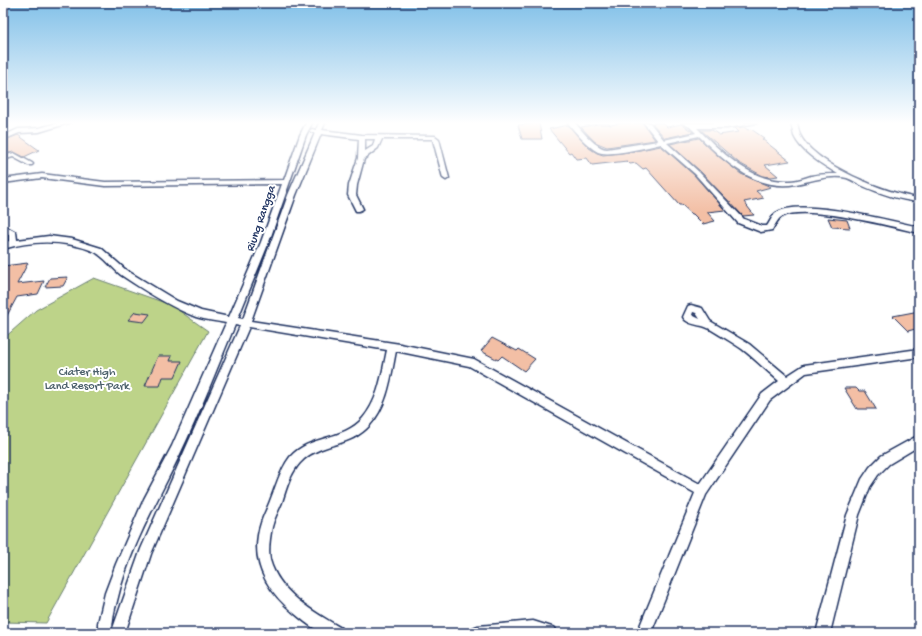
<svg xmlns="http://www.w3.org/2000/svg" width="922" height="636" viewBox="0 0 922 636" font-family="'Gochi Hand',sans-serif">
<rect width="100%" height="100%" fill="#fff"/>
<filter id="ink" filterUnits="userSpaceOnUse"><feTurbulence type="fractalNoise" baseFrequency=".025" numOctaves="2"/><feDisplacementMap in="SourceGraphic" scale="8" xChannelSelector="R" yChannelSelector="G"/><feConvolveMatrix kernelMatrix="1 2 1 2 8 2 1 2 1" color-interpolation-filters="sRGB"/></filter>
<g filter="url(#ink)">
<polygon fill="#bdd389" stroke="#6c8174" points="94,278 171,305 208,331 46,623 3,622 3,339 36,310"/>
<g fill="#f3bfa5" stroke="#1b2f5e">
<polygon points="539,123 542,139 522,139 518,125"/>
<polygon points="622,123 643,123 655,140 607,147 595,142 581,127 598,124 609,124 610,125"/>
<polygon points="652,123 663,123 667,127 681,124 693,132 665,138"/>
<polygon points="568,125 589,148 597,153 603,155 629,152 661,146 694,175 725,210 707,212 715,221 703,224 693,214 692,214 682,205 679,205 646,168 643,169 636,163 630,164 627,161 592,165 587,158 576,159 571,152 569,153 549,129"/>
<polygon points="744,127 748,130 751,129 764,138 762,139 790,161 765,165 778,176 771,177 763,176 739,163 701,130 712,130 719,135 738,132 734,128"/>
<polygon points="18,135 39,150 24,157 14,152 3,154 3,141"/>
<polygon points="699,138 718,156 741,174 771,187 756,191 764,198 744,202 754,215 743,216 700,171 670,144"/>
<polygon points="828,218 847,220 850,228 832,227"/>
<polygon points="28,263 17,284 44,281 38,294 17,297 3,323 3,266"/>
<polygon points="68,277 63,286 45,287 50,278"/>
<polygon points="919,311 919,328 908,331 893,316"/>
<polygon points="135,312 150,314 144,322 128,320"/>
<polygon points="492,338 517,351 519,349 535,359 524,371 502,356 498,360 481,351"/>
<polygon points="158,356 172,356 170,361 182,361 175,377 163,377 160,386 145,386"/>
<polygon points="844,388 856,388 859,391 865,391 876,409 857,409"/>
</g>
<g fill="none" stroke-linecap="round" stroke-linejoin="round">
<defs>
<g id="street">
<polygon points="57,123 69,123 39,132 19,133 3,140 3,136 18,129 39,128"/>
<path d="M306 123H312L306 135 269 242 238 318 243 319 288 195 315 133 309 131 312 129 316 130 319 123H325L322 130 362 135 435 136 439 139 449 178 446 180 443 178 433 140 432 139H382L378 148 364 159 357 185 356 195 363 209 359 211H356L348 195 349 185 358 158 359 139 321 134 296 195 251 321 400 344 474 359 700 484 762 394 779 381C767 371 755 359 742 349 732 342 721 336 710 329 702 324 688 326 683 317L688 306 691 305 702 308 710 321 749 344 787 376 804 365 919 349V357L806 373 770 400 706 495 651 633H637L695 493 469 366 396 351C391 376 388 405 370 425 351 447 324 442 304 459 291 470 287 487 282 502 279 510 274 518 272 527 270 537 268 550 270 560 279 593 314 612 341 628L343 633C337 633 330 634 325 633 317 632 301 619 294 613 266 590 249 560 261 523 263 516 267 509 270 501 276 486 280 470 290 457 309 435 343 441 363 418 379 399 382 373 387 350L249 327 151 554 125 633H98V623L105 593 116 564 144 499 172 446 226 323C217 321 206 320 196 317 170 307 145 291 121 275 112 268 104 256 93 251 64 240 33 240 3 249V243L9 241V235L3 231V225L16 232 17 240 49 236 72 239 101 248 126 270 177 301 201 311 229 317 261 242 282 184 105 186 42 178 3 183V179L42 174 105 182 284 180 300 135ZM365 139H375L373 146 365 151ZM693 312 696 313 700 319 692 315ZM235 325 240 326 141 549 112 631C112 621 114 611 117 601 129 549 157 502 180 454 200 412 217 368 235 325Z"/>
<path d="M568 123H575C582 131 597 149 607 149L658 141 644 123H650L664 140 696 133 690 127 682 123H757L727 128H697C722 153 752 183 790 181 797 181 804 178 811 176 820 174 829 174 838 174 823 165 802 153 794 136 793 132 792 127 791 123H797C798 127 799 132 800 135 814 165 888 194 919 198V202C900 200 881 194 863 186 858 184 853 180 847 178 831 174 812 181 796 184 757 192 724 161 699 136L667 143 699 172 744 219 762 226H767C770 222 772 216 776 213 799 197 891 221 919 227V233C889 226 809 205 783 216 778 218 775 225 772 230L761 232 738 223 695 174 661 144C648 147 609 157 598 152 587 146 576 133 568 123Z"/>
<polygon points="14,153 32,163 33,164 32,165 28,165 13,157 3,160 3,156"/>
<polygon points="919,435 919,446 889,464 878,475 870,487 859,515 830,633 816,633 847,515 862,479 870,467 881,456"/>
<polygon points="533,621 555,628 557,633 471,633 473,628 478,626"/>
</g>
</defs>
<use href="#street" stroke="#1b2f5e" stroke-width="3"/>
<use href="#street" fill="#fff" fill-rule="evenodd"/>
</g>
</g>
<linearGradient id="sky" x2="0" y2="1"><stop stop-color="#81c0e8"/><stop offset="0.58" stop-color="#fff"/><stop offset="1" stop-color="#fff" stop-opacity="0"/></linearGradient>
<rect width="922" height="212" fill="url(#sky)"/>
<g text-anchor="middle" stroke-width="4" stroke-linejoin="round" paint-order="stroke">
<g font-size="12" fill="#1b2f5e" stroke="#fff">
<text transform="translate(260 218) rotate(-71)" y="4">Riung Rangga</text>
</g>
<g font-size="12" fill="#4c606b" stroke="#fff">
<text x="87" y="375">Ciater High<tspan x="87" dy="14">Land Resort Park</tspan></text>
</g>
</g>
<rect width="922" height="636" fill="none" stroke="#fff" stroke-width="16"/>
<rect x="8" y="8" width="906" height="620" fill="none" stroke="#1b2f5e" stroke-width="1.5" filter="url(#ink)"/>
</svg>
